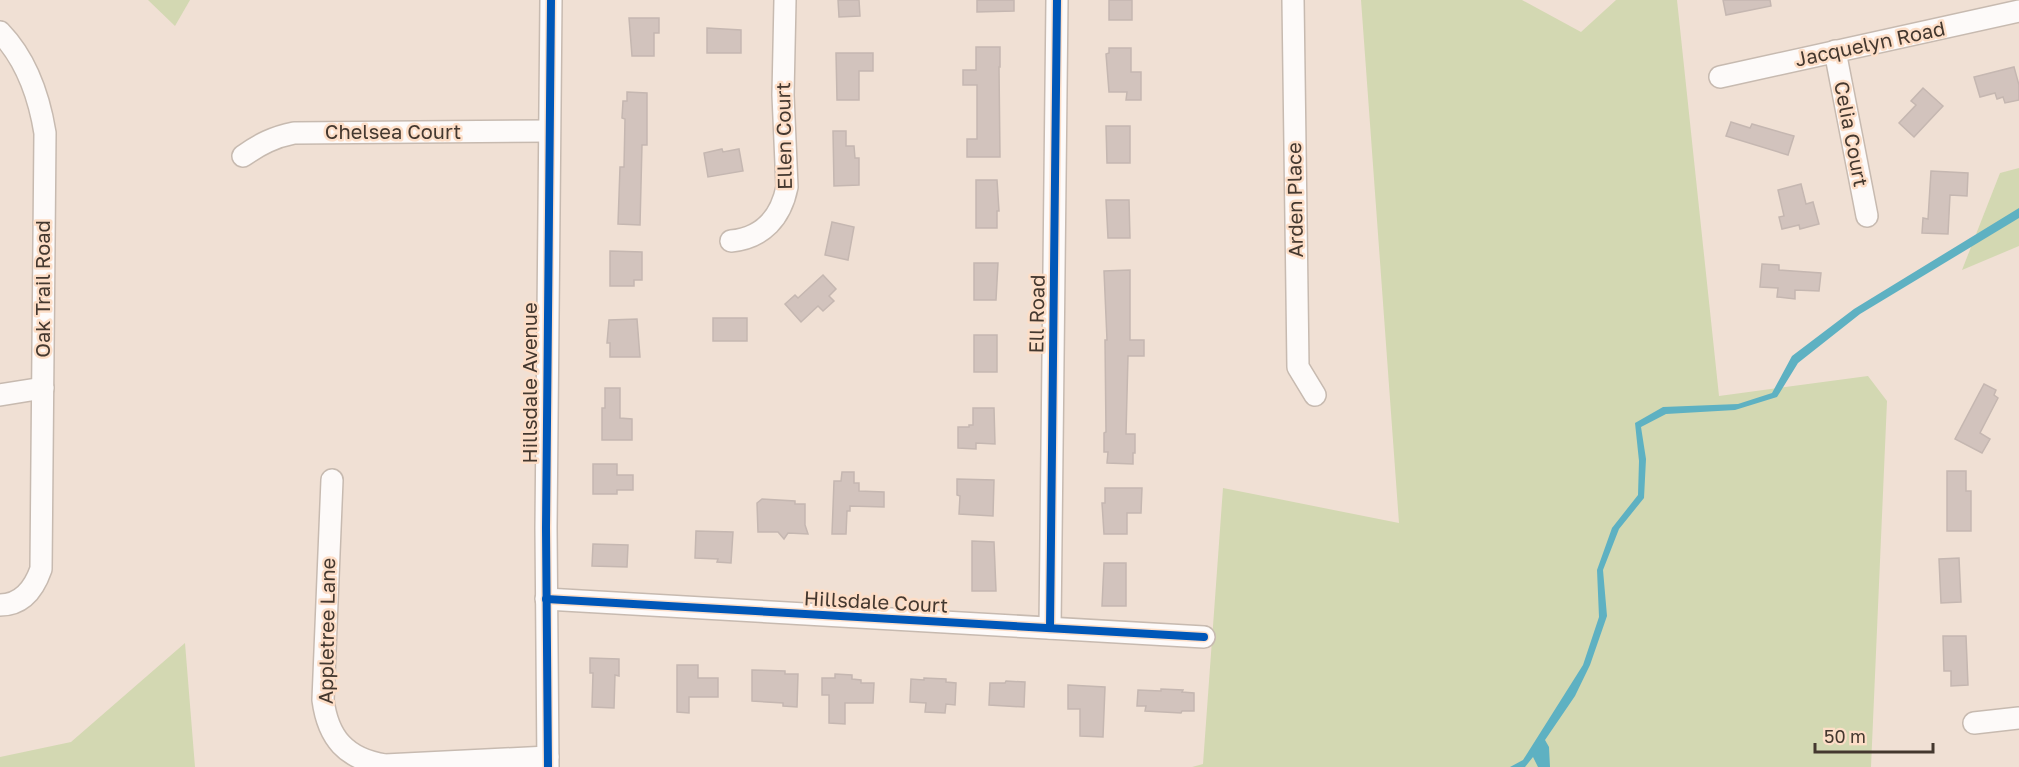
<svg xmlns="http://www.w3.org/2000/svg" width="2019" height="767" viewBox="0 0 2019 767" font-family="'Golos Text',sans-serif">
<rect width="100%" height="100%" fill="#f0e0d4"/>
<g fill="#d3d8b2">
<polygon points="148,0 190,0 175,26"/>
<polygon points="1361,0 1522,0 1581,32 1616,0 1677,0 1719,396 1868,376 1887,401 1871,767 1192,767 1203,764 1223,488 1399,523"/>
<polygon points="2019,168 2019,246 1962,270 2000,173"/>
<polygon points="185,643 195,767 0,767 0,757 71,742"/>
</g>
<polygon fill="#5eb1c2" points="2019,208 2019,218 1860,314 1798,363 1777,397 1735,410 1666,414 1641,427 1646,459 1644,498 1619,529 1603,570 1607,616 1590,665 1575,696 1545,740 1549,747 1550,767 1538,767 1533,757 1525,767 1510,767 1523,760 1583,665 1599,617 1597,570 1612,528 1638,495 1639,461 1635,423 1663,407 1738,404 1772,393 1792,356 1854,309"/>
<g fill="#d2c3bd" stroke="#c5b7b1" stroke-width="1.5">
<polygon points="838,0 859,0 860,16 839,17"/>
<polygon points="977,0 1014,0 1014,11 977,12"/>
<rect x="1109" y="0" width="23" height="20"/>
<polygon points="1723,0 1770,0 1771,6 1726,15"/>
<polygon points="629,18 659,18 659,33 654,33 654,56 632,56"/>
<polygon points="707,28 741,30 741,53 707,53"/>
<polygon points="976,47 1000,47 1000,67 999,67 1000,157 967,157 967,139 977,139 977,85 963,85 963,70 976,70"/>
<polygon points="1109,48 1131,48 1131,72 1141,72 1141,100 1126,100 1127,92 1109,92 1106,54 1109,53"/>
<polygon points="836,53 873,53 873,71 859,71 859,100 837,100"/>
<polygon points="2014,67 2019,85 2019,100 2005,103 2003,97 1997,99 1995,93 1980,97 1974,77"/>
<polygon points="1923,88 1943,106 1914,137 1899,123 1916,105 1911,101"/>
<polygon points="627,92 647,93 647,145 642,145 640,225 618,224 620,167 624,167 625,119 622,118 623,101 627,101"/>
<polygon points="1731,122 1750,128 1752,124 1794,136 1788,155 1726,136"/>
<polygon points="1106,126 1130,126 1130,163 1107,163"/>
<polygon points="833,131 846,131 846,146 854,146 855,158 859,158 859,185 834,186"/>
<polygon points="722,149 723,152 739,149 743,171 708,177 704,153"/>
<polygon points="1931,171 1968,173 1967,196 1950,195 1948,234 1922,233 1923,218 1928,219"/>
<polygon points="976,180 997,180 999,211 997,211 997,228 976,228"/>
<polygon points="1801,184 1806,204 1813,202 1819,224 1800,229 1799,225 1782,229 1779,217 1784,216 1778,190"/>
<polygon points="1106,200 1129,200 1130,238 1108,238"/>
<polygon points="832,222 854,227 848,260 825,255"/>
<polygon points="610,251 642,252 642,280 634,280 634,286 610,286"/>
<polygon points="974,263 998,263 996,300 974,300"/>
<polygon points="1762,264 1779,265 1779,270 1821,273 1819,291 1795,290 1795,299 1777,297 1778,288 1760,287"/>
<polygon points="1130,270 1130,340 1144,340 1144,356 1128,356 1126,434 1135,434 1135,453 1133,453 1133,464 1107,463 1108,452 1104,452 1104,433 1106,432 1105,340 1107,340 1104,271"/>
<polygon points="823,275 836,289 829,296 834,301 823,311 818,306 801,322 785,304 795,295 798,298"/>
<rect x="713" y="318" width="34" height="23"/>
<polygon points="637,319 640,357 610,357 610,343 607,343 609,320"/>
<rect x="974" y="335" width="23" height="37"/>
<polygon points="1984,384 1996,390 1994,395 1998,398 1980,433 1990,439 1982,453 1955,439"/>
<polygon points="605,388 620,388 620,418 632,419 632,440 602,440 602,408 605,408"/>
<polygon points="973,408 994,408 995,444 976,443 976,449 958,448 958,427 969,427 969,425 973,425"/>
<polygon points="593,464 617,464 617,475 633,475 633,490 617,490 617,494 593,494"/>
<polygon points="1947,471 1966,471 1966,491 1971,491 1971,531 1947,531"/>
<polygon points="842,472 854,472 854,483 859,483 859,491 884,492 884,507 850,506 850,511 847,511 846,534 832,534 834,481 841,481"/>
<polygon points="957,479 994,480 993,516 959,514 960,496 957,495"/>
<polygon points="1105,488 1142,488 1141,513 1127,513 1127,534 1104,534 1102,503 1105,503"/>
<polygon points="762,499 795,501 795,504 805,504 805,525 808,534 788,533 784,539 778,532 758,532 757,503"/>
<polygon points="696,531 733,532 731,563 717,562 718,559 695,558"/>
<polygon points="972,541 994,542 996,591 972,591"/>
<polygon points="593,544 628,545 627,567 592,566"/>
<polygon points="1959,558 1961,602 1941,603 1939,559"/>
<polygon points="1104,563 1126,563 1126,606 1102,606"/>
<polygon points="1943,636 1966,636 1968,685 1951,686 1951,671 1944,671"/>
<polygon points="590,658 619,659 619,676 615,675 614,708 592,707 593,673 590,673"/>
<polygon points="677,665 698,665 698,678 718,678 718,697 689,697 689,713 677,712"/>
<polygon points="752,670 785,671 785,674 798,674 797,707 783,706 783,703 752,701"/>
<polygon points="835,674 852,675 852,679 861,680 861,683 874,683 873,703 845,703 845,724 829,723 829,695 822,695 822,678 835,678"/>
<polygon points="924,678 946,679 946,682 956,683 955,705 946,704 945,713 925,712 926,703 910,702 911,679 924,680"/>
<polygon points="1006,681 1025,682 1024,707 989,705 990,683 1005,683"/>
<polygon points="1068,685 1105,687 1103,737 1080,736 1080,709 1068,709"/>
<polygon points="1161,689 1183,690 1182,692 1194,693 1194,711 1182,711 1181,713 1145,711 1146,706 1137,706 1138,690 1161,691"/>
</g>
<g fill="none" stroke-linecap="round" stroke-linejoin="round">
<defs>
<g id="minor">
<polyline points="1293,0 1298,367 1315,395"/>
<path d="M0 32C27 60 39 96 45 133L41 569C34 589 22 605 0 605"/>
<polyline points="1835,51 1867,216"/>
<polyline points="1720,77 2019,11"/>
<path d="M243 156C260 144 274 137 294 133L549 131"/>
<path d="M731 241C763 238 781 217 787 187L783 95 785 0"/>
<polyline points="0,395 43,388"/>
<path d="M332 480 323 700C328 738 346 759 385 765L548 757"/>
<polyline points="546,599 1204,637"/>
<polyline points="1050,628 1057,0"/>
<polyline points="1974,723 2019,718"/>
<polyline points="548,767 546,528 551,0"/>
</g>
</defs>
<use href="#minor" stroke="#c7bab0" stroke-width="24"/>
<use href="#minor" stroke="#fdfaf9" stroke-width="21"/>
<defs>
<g id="cycleway">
<polyline points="546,599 1204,637"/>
<polyline points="1050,628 1057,0"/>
<polyline points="548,767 546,528 551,0"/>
</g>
</defs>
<use href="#cycleway" stroke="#fddec7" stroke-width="11"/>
<use href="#cycleway" stroke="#0057b8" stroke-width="8"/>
</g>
<g text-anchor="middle" stroke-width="5" stroke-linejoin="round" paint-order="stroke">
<g font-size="20" fill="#44382f" stroke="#fddec7">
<text transform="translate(1870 44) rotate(-12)" y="7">Jacquelyn Road</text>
<text x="393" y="139">Chelsea Court</text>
<text transform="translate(1851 134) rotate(79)" y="7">Celia Court</text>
<text transform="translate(784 136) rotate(-91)" y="7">Ellen Court</text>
<text transform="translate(1295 200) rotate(-91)" y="7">Arden Place</text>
<text transform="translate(43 289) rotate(-90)" y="7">Oak Trail Road</text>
<text transform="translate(1037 314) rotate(-89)" y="7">Ell Road</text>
<text transform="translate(530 383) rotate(-90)" y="7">Hillsdale Avenue</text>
<text transform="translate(876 602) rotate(3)" y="7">Hillsdale Court</text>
<text transform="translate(327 631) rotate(-89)" y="7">Appletree Lane</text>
</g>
</g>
<path d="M1815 743v9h118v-9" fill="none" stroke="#44382f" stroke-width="3"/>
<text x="1824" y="743" font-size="18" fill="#44382f" stroke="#fddec7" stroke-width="4.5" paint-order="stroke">50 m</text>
</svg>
